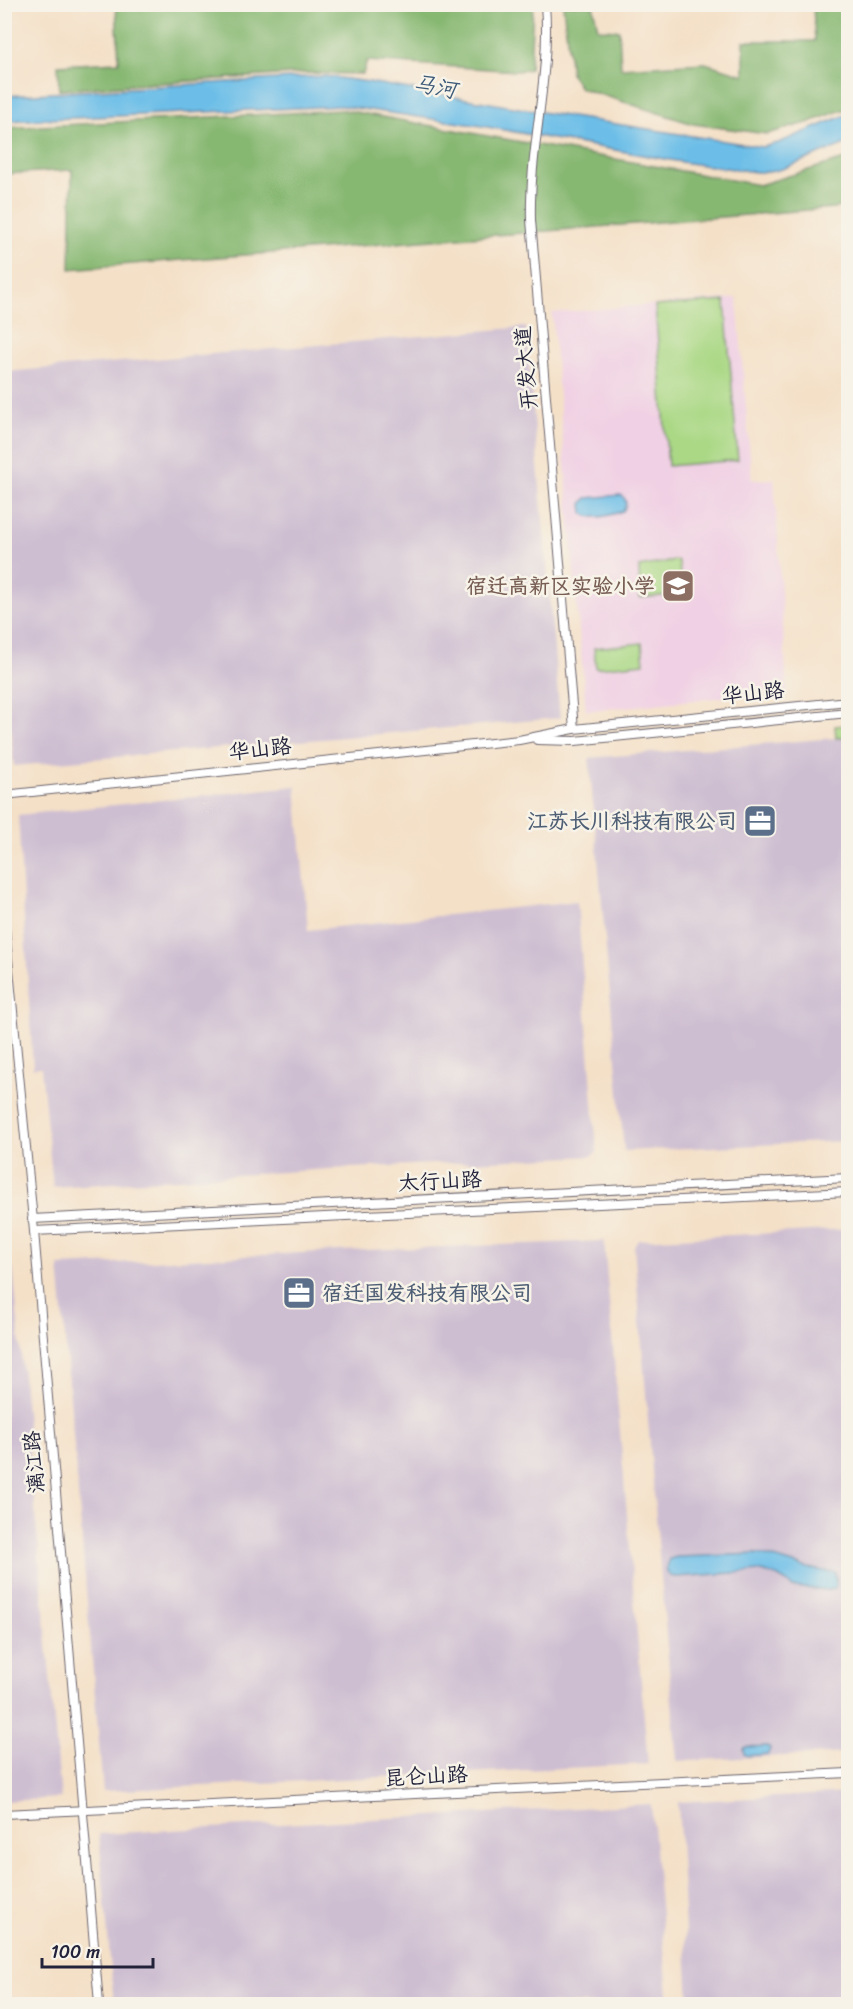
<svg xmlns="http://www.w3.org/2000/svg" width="853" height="2009" viewBox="0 0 853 2009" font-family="Sriracha,'LXGW WenKai TC',sans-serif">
<rect width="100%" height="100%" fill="#f7f3e8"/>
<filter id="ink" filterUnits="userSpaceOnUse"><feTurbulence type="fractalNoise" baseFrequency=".0167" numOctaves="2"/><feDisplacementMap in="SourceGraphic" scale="12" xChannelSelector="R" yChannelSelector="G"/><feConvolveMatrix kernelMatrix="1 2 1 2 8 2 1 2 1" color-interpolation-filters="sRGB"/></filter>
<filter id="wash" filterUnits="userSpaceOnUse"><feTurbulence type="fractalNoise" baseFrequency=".008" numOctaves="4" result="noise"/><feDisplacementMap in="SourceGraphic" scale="24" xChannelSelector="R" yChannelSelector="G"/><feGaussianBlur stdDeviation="1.35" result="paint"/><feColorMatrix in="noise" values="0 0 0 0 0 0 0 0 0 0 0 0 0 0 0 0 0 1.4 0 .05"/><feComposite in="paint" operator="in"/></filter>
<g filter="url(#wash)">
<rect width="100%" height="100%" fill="#f4e0c7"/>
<polygon fill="#f0d0e4" points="737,298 752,480 774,479 787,691 586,711 552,313"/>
<g fill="#cebed1">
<polygon points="526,327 560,718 14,766 4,661 5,372"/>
<polygon points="848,737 848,1141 624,1151 589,758"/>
<polygon points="296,786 308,930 577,901 597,1152 592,1156 331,1169 53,1187 41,1067 33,1068 18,815"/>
<polygon points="848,1229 848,1753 677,1761 655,1507 634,1246 638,1240"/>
<polygon points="604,1241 648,1764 103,1791 59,1266 338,1251"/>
<polygon points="5,1267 13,1267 61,1798 5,1801"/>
<polygon points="848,1793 848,2004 689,2004 678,1802"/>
<polygon points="651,1804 669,2004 114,2004 99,1834"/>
</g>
<g fill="#aad885" stroke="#667d60" stroke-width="1.5">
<polygon points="725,301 738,460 668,466 655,306"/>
<polygon points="677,560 679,563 682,594 640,598 639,567"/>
<polygon points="642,643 644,663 596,668 594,648"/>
<polygon points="848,725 848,737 836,738 835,726"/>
</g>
<g fill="#87b872" stroke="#546d56" stroke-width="1.5">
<polygon points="116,5 533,5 530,69 517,71 367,61 363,74 306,73 59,90 58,65 119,62"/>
<polygon points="563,5 593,5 598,29 619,30 621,68 705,63 744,75 744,41 815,41 813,5 848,5 848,108 807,123 767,134 693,124 580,88 571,74"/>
<polygon points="344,110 759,185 848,158 848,205 834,208 70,269 72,170 5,174 5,128"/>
</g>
<g fill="#6cbee8" stroke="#477092" stroke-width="1.5">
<polygon points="324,76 369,82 553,114 762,147 778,143 848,114 848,143 782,169 769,172 756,172 681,162 482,126 342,106 5,121 5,96"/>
<path d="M621 495C627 499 627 506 623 511 612 515 592 521 583 513L582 504 587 498Z"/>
<path d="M758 1554C784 1559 807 1571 835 1572L836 1583 835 1589 829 1590 792 1587 787 1582 775 1575 761 1571 676 1577 670 1576 666 1571 669 1559 677 1557Z"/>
<polygon points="768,1746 770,1749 768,1754 747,1756 744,1754 743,1749 745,1747"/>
</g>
</g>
<g filter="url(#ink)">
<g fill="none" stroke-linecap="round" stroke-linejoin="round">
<defs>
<g id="minor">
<path d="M545 4C551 77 529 148 531 220L574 729"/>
<polyline points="537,740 575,741 848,713"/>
<polyline points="4,795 519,740 574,729 848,701"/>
<polyline points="4,917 34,1231 99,2004"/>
<polyline points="32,1219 848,1178"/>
<polyline points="34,1231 848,1192"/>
<polyline points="4,1814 848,1773"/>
</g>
</defs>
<use href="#minor" stroke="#6c646c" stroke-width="10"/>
<use href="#minor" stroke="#fff" stroke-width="8"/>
</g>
</g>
<defs>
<symbol id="school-square" viewBox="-11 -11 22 22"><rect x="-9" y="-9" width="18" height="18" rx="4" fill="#8d6e63" stroke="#f7f3e8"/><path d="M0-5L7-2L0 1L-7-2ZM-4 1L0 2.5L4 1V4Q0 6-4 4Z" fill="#fff"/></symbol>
<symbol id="office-square" viewBox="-11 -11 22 22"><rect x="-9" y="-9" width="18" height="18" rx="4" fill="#5c6f8a" stroke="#f7f3e8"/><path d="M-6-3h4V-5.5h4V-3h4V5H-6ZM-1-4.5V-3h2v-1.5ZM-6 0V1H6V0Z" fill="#fff"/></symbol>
</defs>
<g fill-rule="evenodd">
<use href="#school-square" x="659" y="567" width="38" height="38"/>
<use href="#office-square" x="741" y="802" width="38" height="38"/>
<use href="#office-square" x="280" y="1274" width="38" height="38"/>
</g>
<g text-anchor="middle" stroke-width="5" stroke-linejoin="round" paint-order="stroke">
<g font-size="21" fill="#22223b" stroke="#f7f3e8">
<text transform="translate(526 368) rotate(-95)" y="7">开发大道</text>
<text transform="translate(753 693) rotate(-6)" y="7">华山路</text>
<text transform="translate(260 749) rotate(-6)" y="7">华山路</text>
<text transform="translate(440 1181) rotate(-3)" y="7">太行山路</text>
<text transform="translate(34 1462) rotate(-95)" y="7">漓江路</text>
<text transform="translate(426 1776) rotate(-3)" y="7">昆仑山路</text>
</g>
<g font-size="21" font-weight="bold" fill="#785e54" stroke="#f7f3e8" text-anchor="end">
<text x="655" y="593">宿迁高新区实验小学</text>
</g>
<g font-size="21" font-weight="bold" fill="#4e5e75" stroke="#f7f3e8" text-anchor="end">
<text x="737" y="828">江苏长川科技有限公司</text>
<text x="322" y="1300" text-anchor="start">宿迁国发科技有限公司</text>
</g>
<g font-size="22" font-style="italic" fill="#3c5978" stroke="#f7f3e8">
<text transform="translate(435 86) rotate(10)" y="8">马河</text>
</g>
</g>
<rect width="853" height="2009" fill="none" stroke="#f7f3e8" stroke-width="24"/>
<path d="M42 1958v9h111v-9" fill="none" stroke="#22223b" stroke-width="3"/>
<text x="51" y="1958" font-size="18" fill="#22223b" stroke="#f7f3e8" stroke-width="4.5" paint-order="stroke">100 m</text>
</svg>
